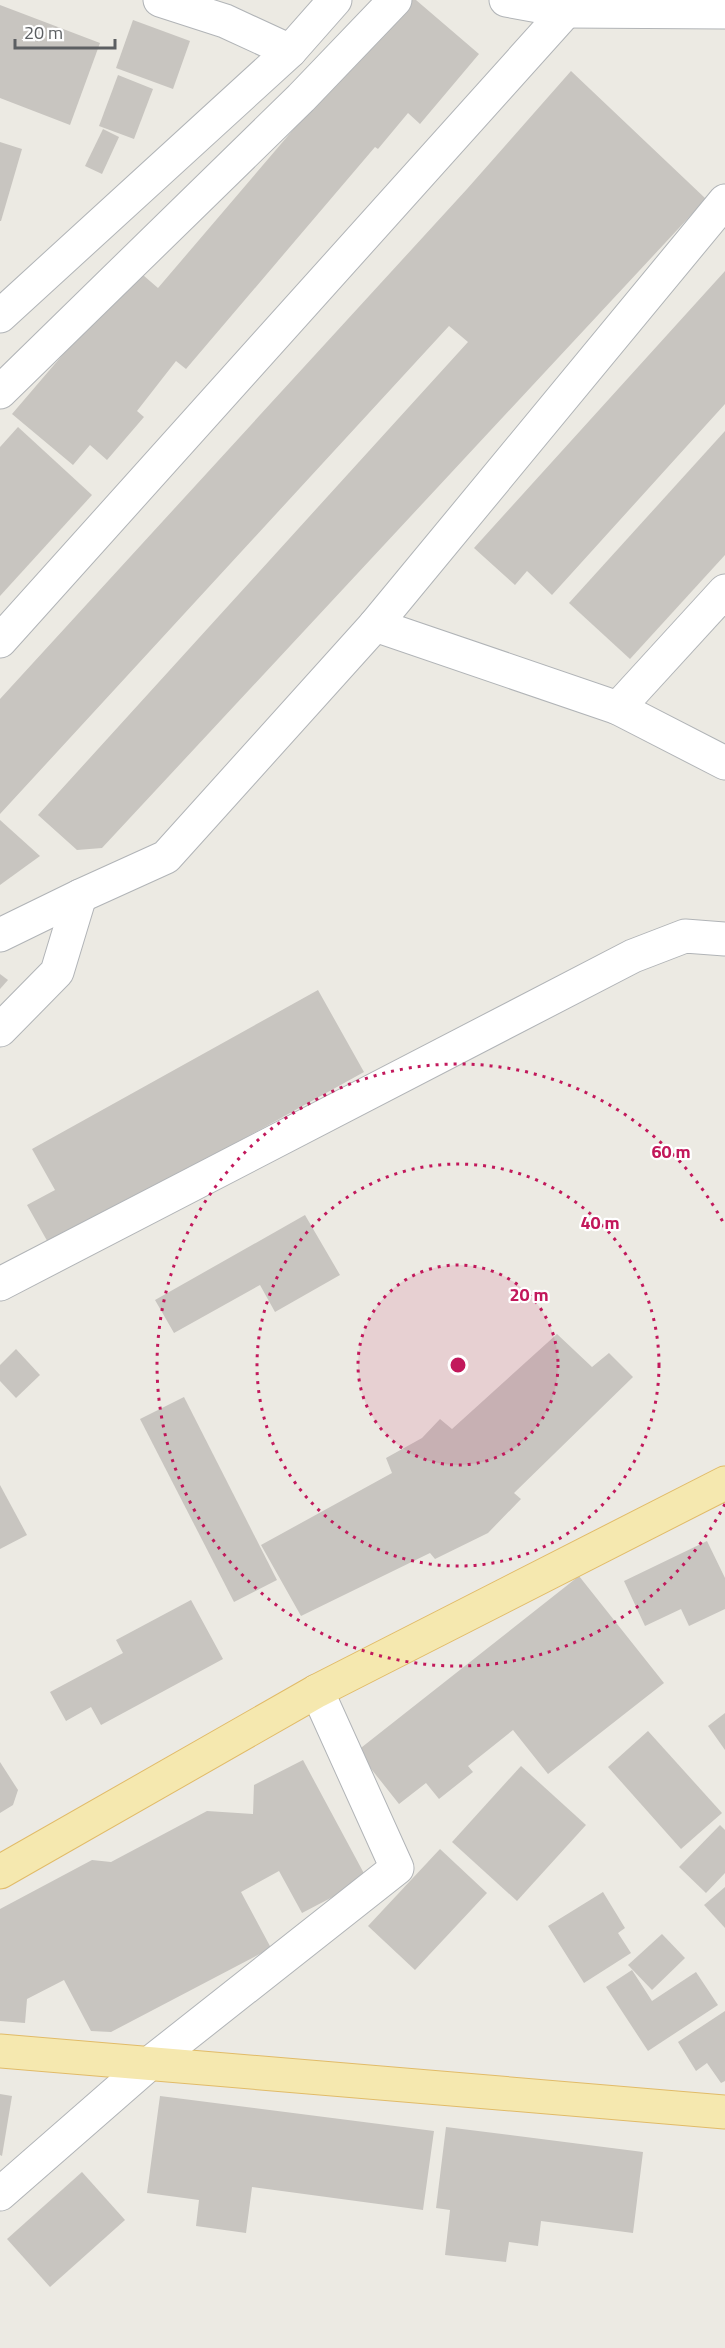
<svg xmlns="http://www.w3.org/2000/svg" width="725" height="2348" viewBox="0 0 725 2348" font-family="'Titillium Web',sans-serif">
<rect width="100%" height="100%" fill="#eceae3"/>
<g fill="#c8c5c0">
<polygon points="404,0 416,0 479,54 420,124 408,113 378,149 375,147 186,369 176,361 137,411 144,417 107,460 90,445 73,465 12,414 136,269 158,288"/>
<polygon points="0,5 100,43 70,125 0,98"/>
<polygon points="133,20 190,41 173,89 116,68"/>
<polygon points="571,71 706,199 102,848 77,850 38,815 468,342 449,326 0,814 0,699 467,189"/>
<polygon points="118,75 153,89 134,139 99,126"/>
<polygon points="103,129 119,137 102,174 85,166"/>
<polygon points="0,142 22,149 1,221 0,221"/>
<polygon points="725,271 725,404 552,595 527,571 515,585 474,548"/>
<polygon points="18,427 92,495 0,596 0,447"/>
<polygon points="725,431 725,555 630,659 569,603"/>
<polygon points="0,820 40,856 0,885"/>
<polygon points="0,974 8,980 0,989"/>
<polygon points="318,990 364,1072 50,1246 27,1205 55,1190 32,1149"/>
<polygon points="305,1215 340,1275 275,1312 260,1285 174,1333 155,1300"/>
<polygon points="557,1334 592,1367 609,1353 633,1377 514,1493 521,1499 488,1533 435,1559 430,1553 301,1616 261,1545 392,1473 386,1458 422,1438 440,1419 452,1429"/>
<polygon points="16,1349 40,1375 16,1398 0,1381 0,1365"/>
<polygon points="184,1397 277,1580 234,1602 140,1419"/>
<polygon points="0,1485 27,1535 0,1549"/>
<polygon points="707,1541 725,1578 725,1609 689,1626 681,1609 645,1626 624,1581"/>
<polygon points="579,1576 664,1683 548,1774 513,1730 468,1766 473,1772 439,1799 426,1783 399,1804 357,1751"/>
<polygon points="191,1600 223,1659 101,1725 91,1707 66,1721 50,1692 123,1653 116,1640"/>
<polygon points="725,1713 725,1750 708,1726"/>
<polygon points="648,1731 722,1813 681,1849 608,1767"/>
<polygon points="303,1760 367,1879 302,1913 279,1871 241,1892 271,1948 111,2032 91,2031 64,1980 27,1999 25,2023 0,2021 0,1909 92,1860 111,1862 207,1811 253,1814 254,1785"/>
<polygon points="0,1762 18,1790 13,1805 0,1813"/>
<polygon points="521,1766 586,1825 517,1901 452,1842"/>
<polygon points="720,1825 725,1830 725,1873 706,1893 679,1867"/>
<polygon points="440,1849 487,1893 415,1970 368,1926"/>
<polygon points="725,1887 725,1928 704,1905"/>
<polygon points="603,1892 625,1928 618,1933 631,1953 584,1983 548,1926"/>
<polygon points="662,1934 685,1958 652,1990 628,1965"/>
<polygon points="632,1970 652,2001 696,1972 718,2005 648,2051 606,1987"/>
<polygon points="725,2011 725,2081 721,2083 707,2063 696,2071 678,2042"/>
<polygon points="0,2094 12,2096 2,2156 0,2155"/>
<polygon points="160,2096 434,2131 423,2210 252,2187 246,2233 196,2226 199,2200 147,2193"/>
<polygon points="446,2127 643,2152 633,2233 541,2221 538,2246 509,2242 506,2262 445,2255 450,2210 436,2208"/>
<polygon points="82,2172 125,2220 50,2287 7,2239"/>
</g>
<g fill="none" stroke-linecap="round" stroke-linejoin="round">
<defs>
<g id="minor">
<polyline points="160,0 225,21 290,51"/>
<polyline points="506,0 566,11 725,12"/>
<polyline points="725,201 375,625 618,708 725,763"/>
<polyline points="0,316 290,51 335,0"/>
<polyline points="0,392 301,98 395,0"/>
<polyline points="0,641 566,11"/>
<polyline points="618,708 725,591"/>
<polyline points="0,935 80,896 166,857 375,625"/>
<polyline points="0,1030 57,972 80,896"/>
<polyline points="0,1284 633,956 685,936 725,939"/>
<polyline points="0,2194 150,2063 397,1868 317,1691"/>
</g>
<g id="major">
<polyline points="0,1872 317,1691 725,1483"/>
<polyline points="0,2051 725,2112"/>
</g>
</defs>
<use href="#minor" stroke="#b1b4b7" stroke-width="35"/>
<use href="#major" stroke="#e1bb68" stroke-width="35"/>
<use href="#minor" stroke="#fff" stroke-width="33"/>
<use href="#major" stroke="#f5e8af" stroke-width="33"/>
</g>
<circle cx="458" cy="1365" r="100" fill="#c2185b" fill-opacity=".12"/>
<g fill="none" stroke="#c2185b" stroke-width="3" stroke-dasharray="3 6">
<circle cx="458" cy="1365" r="100"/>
<circle cx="458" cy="1365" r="201"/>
<path d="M725 1504A301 301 0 1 1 725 1226"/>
</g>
<circle cx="458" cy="1365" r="9" fill="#c2185b" stroke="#fff" stroke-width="3"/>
<g font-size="18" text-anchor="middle" font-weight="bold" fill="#c2185b" stroke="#fff" stroke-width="4.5" stroke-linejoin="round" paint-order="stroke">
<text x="671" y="1158">60 m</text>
<text x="600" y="1229">40 m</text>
<text x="529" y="1301">20 m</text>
</g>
<path d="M15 39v9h100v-9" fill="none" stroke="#5c5f62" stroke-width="3"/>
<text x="24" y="39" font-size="18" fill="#5c5f62" stroke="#ffffff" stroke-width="4.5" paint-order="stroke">20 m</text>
</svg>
